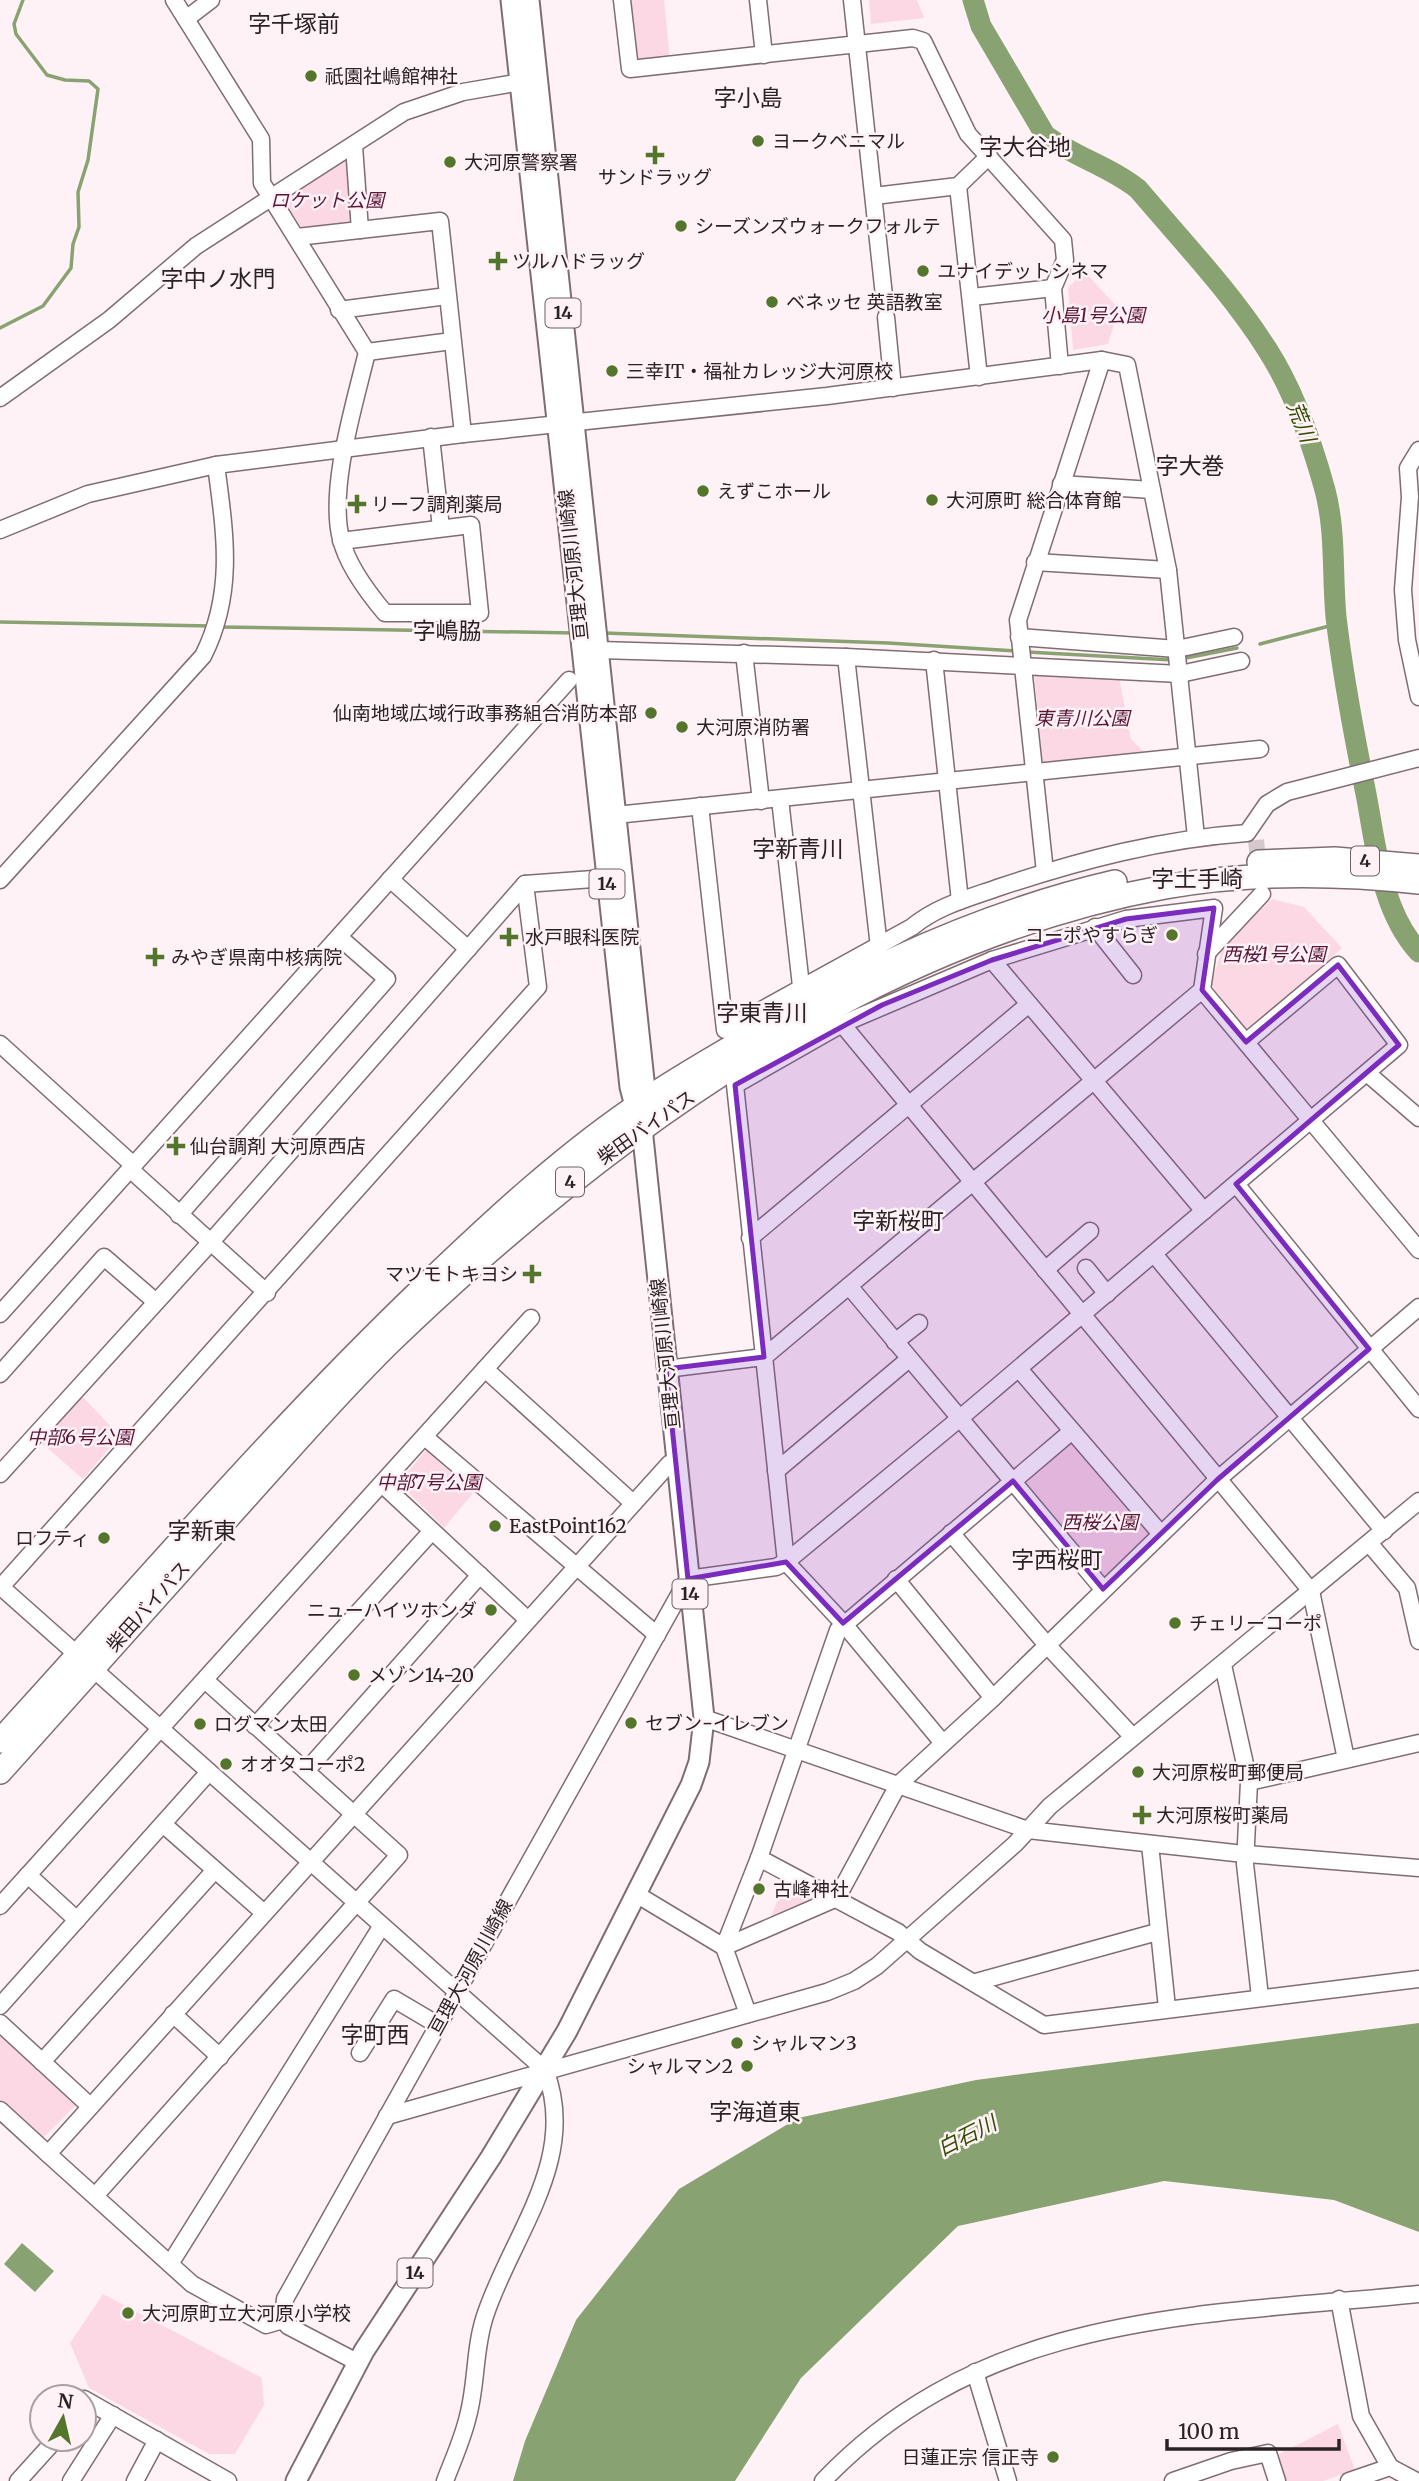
<svg xmlns="http://www.w3.org/2000/svg" width="1419" height="2481" viewBox="0 0 1419 2481" font-family="Merriweather,'Noto Sans JP',serif">
<rect width="100%" height="100%" fill="#fff2f6"/>
<g fill="#fcd8e5">
<polygon points="628,0 664,0 670,59 638,62 634,58"/>
<polygon points="869,0 917,0 924,18 871,24"/>
<polygon points="342,158 349,158 353,225 304,231 281,197"/>
<polygon points="1084,271 1119,309 1108,344 1073,350 1068,288"/>
<polygon points="1034,673 1119,677 1131,739 1147,755 1043,765"/>
<polygon points="1272,899 1304,907 1342,948 1252,1030 1244,1030 1211,985 1222,948"/>
<polygon points="79,1393 120,1436 83,1479 38,1440"/>
<polygon points="1075,1438 1152,1530 1102,1580 1022,1480"/>
<polygon points="426,1450 473,1493 444,1528 399,1483"/>
<polygon points="786,1879 819,1895 768,1924"/>
<polygon points="0,2033 77,2104 42,2139 0,2101"/>
<polygon points="103,2294 262,2378 264,2405 235,2454 209,2454 89,2388 70,2343"/>
<polygon points="1338,2424 1355,2470 1323,2481 1283,2481 1275,2456"/>
</g>
<g fill="#89a272">
<polygon points="1419,2023 1419,2232 1334,2200 1164,2181 958,2226 801,2378 735,2481 513,2481 525,2441 576,2320 679,2189 798,2118 976,2080"/>
<polygon points="22,2243 54,2271 35,2292 4,2264"/>
</g>
<g fill="none" stroke-linecap="round" stroke-linejoin="round">
<g stroke="#89a272" stroke-width="3.5">
<polyline points="0,328 43,306 71,268 73,244 79,227 78,192 88,160 98,89 89,81 65,80 47,75 16,34 14,24 23,0"/>
<polyline points="0,622 211,626"/>
<polyline points="219,627 575,633"/>
<polyline points="604,633 888,643 1016,651"/>
<polyline points="1260,644 1337,624"/>
<polyline points="1027,652 1173,660"/>
<polyline points="1181,659 1237,648"/>
</g>
<path stroke="#89a272" stroke-width="21" d="M973 0 981 26 1045 135C1074 157 1109 166 1138 189 1182 241 1230 291 1267 349 1294 391 1312 443 1325 490 1336 532 1332 574 1336 617 1343 676 1354 735 1366 794 1376 846 1381 911 1419 952"/>
<polyline stroke="#d4c9cc" stroke-width="16" stroke-dasharray="16 8" stroke-linecap="butt" points="1256,840 1259,871"/>
<defs>
<g id="minor">
<path d="M174 0 261 139 262 183 367 352C355 403 328 488 341 539 347 564 369 594 385 613H480L471 525 341 541"/>
<polyline points="622,0 630,69 913,38 923,41 968,134 1063,240 1065,260 1053,288 1060,366"/>
<polyline points="758,0 764,55"/>
<polyline points="852,0 885,305"/>
<polyline points="186,19 211,0"/>
<polyline points="354,146 360,230"/>
<polyline points="958,186 979,377"/>
<polyline points="874,196 958,186 989,156"/>
<polyline points="297,237 440,221 463,434"/>
<polyline points="972,297 1053,288"/>
<polyline points="339,310 447,296"/>
<polyline points="886,317 893,388"/>
<polyline points="367,352 452,341"/>
<polyline points="0,398 109,320 196,246 404,112 463,92 532,80"/>
<polyline points="431,437 441,528"/>
<polyline points="1419,450 1408,468 1410,497 1403,590 1407,640 1419,697"/>
<polyline points="1061,484 1152,490"/>
<polyline points="0,530 88,494 216,465"/>
<polyline points="1035,562 1168,570"/>
<polyline points="1019,637 1177,649 1234,637"/>
<polyline points="599,650 846,657 1180,674 1241,661"/>
<polyline points="744,653 761,801"/>
<polyline points="846,657 879,947"/>
<polyline points="934,660 960,901"/>
<polyline points="780,799 801,986"/>
<path d="M700 806 725 1030 912 927C937 906 969 898 1000 887 1081 860 1162 839 1247 833L1267 804 1287 792 1419 758"/>
<polyline points="606,816 1260,749"/>
<polyline points="1045,872 1018,620 1102,360"/>
<polyline points="390,879 468,949"/>
<path d="M0 880 203 656C235 593 225 533 216 465L463 434 827 396 1102 360 1127 365 1168 570 1196 837"/>
<polyline points="1095,927 1133,975"/>
<polyline points="1206,954 1262,894"/>
<polyline points="992,960 1204,1211"/>
<polyline points="1202,990 1419,1250"/>
<polyline points="842,1024 1311,1591 1346,1759"/>
<polyline points="0,1044 130,1162 131,1170 267,1293"/>
<polyline points="1367,1073 1419,1118"/>
<polyline points="1236,1184 1419,1409"/>
<polyline points="179,1215 387,979 339,937"/>
<polyline points="750,1238 1029,1004"/>
<polyline points="1154,1254 1384,1531"/>
<polyline points="1086,1268 1107,1294"/>
<polyline points="1045,1270 1090,1231"/>
<polyline points="849,1286 1103,1589"/>
<polyline points="0,1314 569,680"/>
<polyline points="895,1342 919,1323"/>
<polyline points="485,1369 633,1503"/>
<polyline points="666,1369 764,1357 1202,990 1214,908 1126,919 992,960 842,1024 735,1085 786,1562 843,1623 942,1742"/>
<polyline points="1019,1369 1161,1534"/>
<polyline points="0,1374 104,1257 156,1302"/>
<polyline points="426,1438 657,1635"/>
<polyline points="776,1471 909,1359"/>
<polyline points="0,1474 210,1243 525,884 607,878"/>
<polyline points="383,1485 528,1620"/>
<polyline points="951,1533 1047,1645 1132,1736"/>
<polyline points="1369,1543 1407,1588 1419,1641"/>
<polyline points="896,1579 993,1698"/>
<path d="M0 1586 545 2070C580 2159 511 2236 485 2316 474 2349 477 2383 468 2416 463 2438 453 2460 445 2481"/>
<polyline points="0,1588 538,987 525,884"/>
<polyline points="1223,1665 1249,1782 1245,1864 1260,1997"/>
<polyline points="704,1718 1028,1830 1235,1853 1419,1868"/>
<polyline points="255,1726 432,1531"/>
<polyline points="306,1771 480,1575"/>
<polyline points="1249,1782 1419,1743"/>
<polyline points="163,1824 264,1913"/>
<polyline points="1150,1844 1167,2008"/>
<polyline points="759,1858 898,1932 920,1951 1044,2025 1419,1979"/>
<polyline points="28,1875 77,1920"/>
<polyline points="636,1894 724,1947 748,2014"/>
<polyline points="0,1906 531,1318"/>
<polyline points="724,1947 837,1898 898,1785 993,1698 1217,1480 1419,1307"/>
<polyline points="724,1947 759,1858 838,1630 1072,1431"/>
<polyline points="976,1982 1157,1932"/>
<polyline points="0,2006 209,1772"/>
<polyline points="173,2014 220,2057"/>
<polyline points="0,2023 90,2106"/>
<polyline points="360,2053 394,1999 438,2025"/>
<polyline points="42,2062 215,1870"/>
<polyline points="0,2110 48,2154"/>
<polyline points="387,2116 827,1992 854,1981 877,1966 1015,1844 1050,1806 1419,1501"/>
<polyline points="95,2196 399,1855 205,1680"/>
<polyline points="170,2264 381,1927"/>
<polyline points="1339,2299 1361,2416 1390,2467"/>
<polyline points="283,2320 266,2325 192,2284 48,2154 669,1464 676,1463"/>
<polyline points="357,2362 288,2326 283,2320 285,2299 688,1579 776,1567 786,1562 959,1419 1399,1045 1338,965 1246,1042"/>
<polyline points="975,2372 1008,2481"/>
<polyline points="84,2399 228,2481"/>
<polyline points="18,2481 56,2439"/>
<polyline points="71,2481 113,2415"/>
<polyline points="135,2481 157,2440"/>
<path d="M823 2481C986 2310 1202 2316 1419 2294"/>
<polyline points="1173,2481 1231,2461 1268,2453 1277,2481"/>
<polyline points="1349,2481 1390,2467 1416,2481"/>
</g>
<g id="major">
<polyline points="511,0 630,1087 639,1121"/>
<polyline points="296,2481 364,2351 491,2157 567,2031 691,1785 699,1762 704,1718 642,1128 646,1099 529,0"/>
</g>
<g id="highway">
<polyline points="1259,862 1335,859 1419,866"/>
<path d="M0 1741C141 1587 276 1428 427 1284 496 1218 568 1151 647 1099 681 1076 717 1056 752 1035 865 967 986 912 1115 882"/>
<path d="M0 1772C80 1683 160 1594 240 1504 289 1450 337 1394 389 1343 601 1139 870 941 1165 887 1248 872 1335 873 1419 882"/>
</g>
</defs>
<use href="#minor" stroke="#7f6d73" stroke-width="19"/>
<use href="#major" stroke="#7f6d73" stroke-width="23"/>
<use href="#highway" stroke="#7f6d73" stroke-width="26"/>
<use href="#minor" stroke="#fff" stroke-width="16"/>
<use href="#major" stroke="#fff" stroke-width="19"/>
<use href="#highway" stroke="#fff" stroke-width="23"/>
</g>
<path fill="#7b2cbf" fill-opacity="0.2" stroke="#7b2cbf" stroke-width="5" stroke-linejoin="round" d="M1214 908 1202 990 1246 1042 1338 965 1399 1045 1236 1184 1369 1349 1217 1480 1103 1589 1013 1481 843 1623 786 1562 688 1579 666 1369 764 1357 735 1085 882 1005 992 960 1126 919Z"/>
<g fill="#53752c" stroke="#fff2f6" stroke-width="2.5">
<circle cx="311" cy="76" r="7"/>
<circle cx="758" cy="141" r="7"/>
<path d="M651.5 144.5h7v7h7v7h-7v7h-7v-7h-7v-7h7z"/>
<circle cx="450" cy="162" r="7"/>
<circle cx="681" cy="226" r="7"/>
<path d="M494.5 250.5h7v7h7v7h-7v7h-7v-7h-7v-7h7z"/>
<circle cx="923" cy="271" r="7"/>
<circle cx="772" cy="302" r="7"/>
<circle cx="612" cy="371" r="7"/>
<circle cx="703" cy="491" r="7"/>
<circle cx="932" cy="500" r="7"/>
<path d="M353.5 493.5h7v7h7v7h-7v7h-7v-7h-7v-7h7z"/>
<circle cx="651" cy="713" r="7"/>
<circle cx="682" cy="727" r="7"/>
<circle cx="1172" cy="935" r="7"/>
<path d="M505.5 926.5h7v7h7v7h-7v7h-7v-7h-7v-7h7z"/>
<path d="M151.5 946.5h7v7h7v7h-7v7h-7v-7h-7v-7h7z"/>
<path d="M172.5 1135.5h7v7h7v7h-7v7h-7v-7h-7v-7h7z"/>
<path d="M528.5 1263.5h7v7h7v7h-7v7h-7v-7h-7v-7h7z"/>
<circle cx="495" cy="1526" r="7"/>
<circle cx="104" cy="1538" r="7"/>
<circle cx="491" cy="1610" r="7"/>
<circle cx="1175" cy="1623" r="7"/>
<circle cx="354" cy="1675" r="7"/>
<circle cx="631" cy="1723" r="7"/>
<circle cx="200" cy="1724" r="7"/>
<circle cx="226" cy="1764" r="7"/>
<circle cx="1138" cy="1772" r="7"/>
<path d="M1138.5 1804.5h7v7h7v7h-7v7h-7v-7h-7v-7h7z"/>
<circle cx="759" cy="1889" r="7"/>
<circle cx="737" cy="2043" r="7"/>
<circle cx="747" cy="2066" r="7"/>
<circle cx="128" cy="2313" r="7"/>
<circle cx="1053" cy="2457" r="7"/>
</g>
<g text-anchor="middle" stroke-width="5" stroke-linejoin="round" paint-order="stroke">
<g fill="#fff2f6" stroke="#6a6164" stroke-width="2">
<rect x="545.5" y="298.5" width="35" height="29" rx="5"/>
<rect x="1351" y="846.5" width="28" height="29" rx="5"/>
<rect x="589.5" y="869.5" width="35" height="29" rx="5"/>
<rect x="556" y="1167.5" width="28" height="29" rx="5"/>
<rect x="672.5" y="1579.5" width="35" height="29" rx="5"/>
<rect x="397.5" y="2258.5" width="35" height="29" rx="5"/>
</g>
<g font-size="18" font-weight="bold" fill="#2a2325">
<text x="563" y="319">14</text>
<text x="1365" y="867">4</text>
<text x="607" y="890">14</text>
<text x="570" y="1188">4</text>
<text x="690" y="1600">14</text>
<text x="415" y="2279">14</text>
</g>
<g font-size="19" fill="#2a2325" stroke="#fff2f6" text-anchor="start">
<text x="325" y="83">祇園社嶋館神社</text>
<text x="772" y="148">ヨークベニマル</text>
<text x="464" y="169">大河原警察署</text>
<text x="655" y="184" text-anchor="middle">サンドラッグ</text>
<text x="695" y="233">シーズンズウォークフォルテ</text>
<text x="512" y="268">ツルハドラッグ</text>
<text x="937" y="278">ユナイデットシネマ</text>
<text x="786" y="309">ベネッセ 英語教室</text>
<text x="626" y="378">三幸IT・福祉カレッジ大河原校</text>
<text x="717" y="498">えずこホール</text>
<text x="946" y="507">大河原町 総合体育館</text>
<text x="371" y="511">リーフ調剤薬局</text>
<text x="637" y="720" text-anchor="end">仙南地域広域行政事務組合消防本部</text>
<text x="696" y="734">大河原消防署</text>
<text x="1158" y="942" text-anchor="end">コーポやすらぎ</text>
<text x="525" y="944">水戸眼科医院</text>
<text x="171" y="964">みやぎ県南中核病院</text>
<text x="190" y="1153">仙台調剤 大河原西店</text>
<text x="518" y="1281" text-anchor="end">マツモトキヨシ</text>
<text x="509" y="1533">EastPoint162</text>
<text x="90" y="1545" text-anchor="end">ロフティ</text>
<text x="477" y="1617" text-anchor="end">ニューハイツホンダ</text>
<text x="1189" y="1630">チェリーコーポ</text>
<text x="368" y="1682">メゾン14-20</text>
<text x="645" y="1730">セブン-イレブン</text>
<text x="214" y="1731">ログマン太田</text>
<text x="240" y="1771">オオタコーポ2</text>
<text x="1152" y="1779">大河原桜町郵便局</text>
<text x="1156" y="1822">大河原桜町薬局</text>
<text x="773" y="1896">古峰神社</text>
<text x="751" y="2050">シャルマン3</text>
<text x="733" y="2073" text-anchor="end">シャルマン2</text>
<text x="142" y="2320">大河原町立大河原小学校</text>
<text x="1039" y="2464" text-anchor="end">日蓮正宗 信正寺</text>
</g>
<g font-size="19" font-style="italic" fill="#591637" stroke="#fff2f6">
<text x="327" y="207">ロケット公園</text>
<text x="1093" y="322">小島1号公園</text>
<text x="1082" y="725">東青川公園</text>
<text x="1274" y="961">西桜1号公園</text>
<text x="80" y="1444">中部6号公園</text>
<text x="429" y="1489">中部7号公園</text>
<text x="1100" y="1529">西桜公園</text>
</g>
<g font-size="19" fill="#2a2325" stroke="#fff2f6">
<text transform="translate(573 565) rotate(-96)" y="7">亘理大河原川崎線</text>
<text transform="translate(646 1127) rotate(-35)" y="7">柴田バイパス</text>
<text transform="translate(665 1354) rotate(-96)" y="7">亘理大河原川崎線</text>
<text transform="translate(148 1606) rotate(-48)" y="7">柴田バイパス</text>
<text transform="translate(470 1967) rotate(-61)" y="7">亘理大河原川崎線</text>
</g>
<g font-size="21" font-style="italic" fill="#314e01" stroke="#fff2f6">
<text transform="translate(1301 422) rotate(68)" y="7">荒川</text>
<text transform="translate(967 2136) rotate(-27)" y="7">白石川</text>
</g>
<g font-size="23" fill="#2a2325" stroke="#fff2f6">
<text x="294" y="32">字千塚前</text>
<text x="748" y="106">字小島</text>
<text x="1025" y="155">字大谷地</text>
<text x="218" y="287">字中ノ水門</text>
<text x="1190" y="474">字大巻</text>
<text x="447" y="639">字嶋脇</text>
<text x="798" y="857">字新青川</text>
<text x="1197" y="887">字土手崎</text>
<text x="762" y="1021">字東青川</text>
<text x="898" y="1229">字新桜町</text>
<text x="202" y="1539">字新東</text>
<text x="1057" y="1568">字西桜町</text>
<text x="375" y="2043">字町西</text>
<text x="755" y="2120">字海道東</text>
</g>
</g>
<g transform="translate(63 2418) rotate(8)"><circle r="33" fill="#fff2f6" stroke="#aa9fa2" stroke-width="2"/>
<path d="M0-5L12 26L0 18L-12 26Z" fill="#53752c"/>
<text y="-10" font-size="19" font-weight="bold" text-anchor="middle" fill="#2a2325">N</text>
</g>
<path d="M1167 2439v10h172v-10" fill="none" stroke="#2a2325" stroke-width="3.5"/>
<text x="1178" y="2439" font-size="21" fill="#2a2325" stroke="#fff2f6" stroke-width="5" paint-order="stroke">100 m</text>
</svg>
